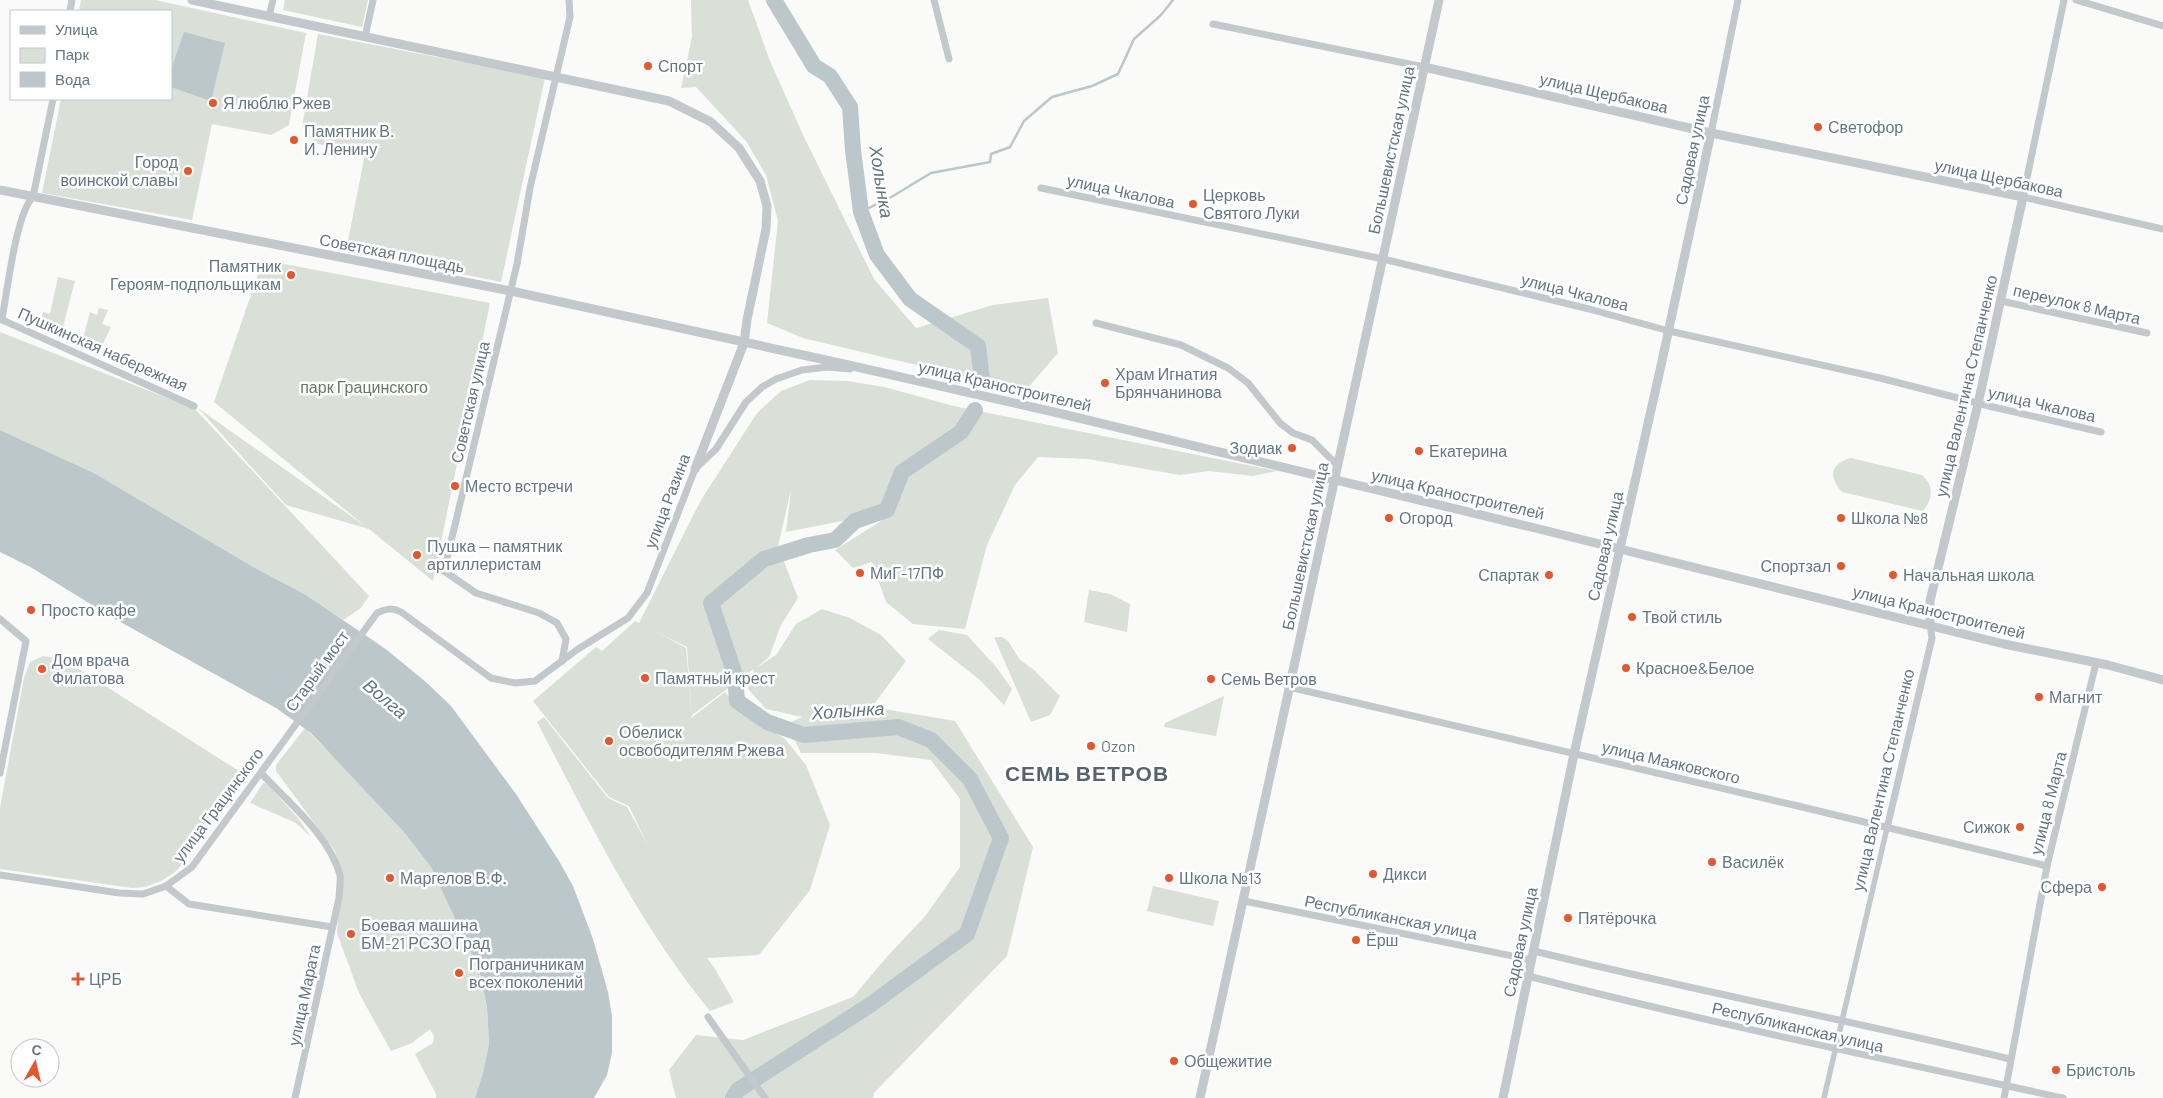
<svg xmlns="http://www.w3.org/2000/svg" width="2163" height="1098" viewBox="0 0 2163 1098" font-family="Barlow,sans-serif">
<rect width="100%" height="100%" fill="#fafaf8"/>
<g fill="#dadfd7">
<polygon points="81,0 155,0 306,33 289,125 271,135 212,124 192,220 42,193 61,99 171,99 171,11 79,11"/>
<polygon points="285,0 368,0 362,27 283,10"/>
<polygon points="691,0 748,0 770,61 804,137 874,279 916,328 993,305 1048,298 1058,353 1025,391 803,338 767,323 778,221 766,175 746,141 696,87 681,88 692,37"/>
<polygon points="318,34 545,78 501,282 346,251 365,154 314,143 302,127"/>
<polygon points="263,260 490,303 433,581 369,529 286,505 198,408 365,526 214,402"/>
<polygon points="58,277 75,281 61,334 40,324 43,312 50,314"/>
<polygon points="99,308 108,310 102,324 111,327 101,348 82,342 90,312 97,315"/>
<polygon points="0,332 195,409 369,596 361,608 343,620 306,595 255,568 94,473 0,430"/>
<path d="M810 380 847 381 884 387 954 406 1277 471 1253 476 1209 471 1180 475 1088 459 1038 457 1015 485 987 545 965 629 913 624 886 602 872 562 853 568 835 550 881 521 903 489V466L885 506 842 521 786 532 791 490 778 546 798 598 781 625 769 657 756 668 776 655 796 624 822 609 850 618 881 635 906 661 872 707 955 721 1033 847 1007 956 874 1093 873 1098H676L669 1070 696 1035 743 1040 853 997 886 958 926 915 960 867V799L931 760 876 753H801L787 724 802 717 766 709 748 689 754 669 692 715 687 647 657 632 686 648 692 716 690 719 725 692 738 708 785 739 806 765 830 825 810 890 759 955 707 958 715 969 734 1002 710 1011C638 923 589 821 537 722L544 717 608 798 627 807 648 846 629 806 609 797 533 701 596 647 602 651 635 621 639 623 701 500 757 413 781 391Z"/>
<path d="M1851 458 1922 475C1934 485 1933 499 1923 511L1842 492C1828 476 1830 464 1851 458Z"/>
<polygon points="1089,590 1110,594 1130,604 1127,632 1084,622"/>
<polygon points="939,630 967,635 997,668 1012,689 1004,705 980,680 928,639"/>
<polygon points="994,637 1002,637 1008,641 1020,660 1034,670 1060,696 1050,715 1031,722"/>
<polygon points="43,656 62,659 71,664 245,775 183,864 174,873 161,881 145,887 132,888 0,869 0,808 24,678 30,662"/>
<polygon points="1224,696 1216,736 1164,727 1165,723"/>
<polygon points="305,728 354,777 403,831 431,867 460,926 479,969 487,1008 489,1044 483,1073 475,1098 436,1098 436,1094 415,1054 433,1043 434,1036 430,1029 412,1043 391,1051 359,993 337,933 341,873 335,851 276,771 276,765"/>
<polygon points="263,783 267,784 298,818 311,837 296,823 250,803"/>
<polygon points="1153,886 1219,901 1213,926 1147,911"/>
</g>
<g fill="#bbc7cb">
<polygon points="184,32 225,43 211,101 171,87 171,70"/>
<polygon points="0,430 94,473 255,568 306,595 387,650 427,683 451,706 516,794 559,861 573,886 593,939 608,992 612,1016 612,1053 607,1075 594,1098 475,1098 483,1073 489,1044 487,1007 479,969 431,867 403,831 311,733 276,708 115,619 32,568 0,552"/>
</g>
<g fill="none" stroke-linecap="round" stroke-linejoin="round">
<polyline stroke="#bbc7cb" stroke-width="2.5" points="861,212 893,196 931,173 990,162 991,154 1010,147 1024,121 1052,97 1092,86 1118,74 1134,39 1161,15 1173,0"/>
<g stroke="#bbc7cb" stroke-width="16">
<polyline points="774,0 814,66 830,76 850,107 853,150 861,212 877,255 910,299 978,346 982,379"/>
<polyline points="733,1098 738,1090 870,1005 967,934 1001,838 970,779 931,740 898,727 804,735 767,722 737,701 735,675 711,603 764,559 809,545 835,540 855,521 887,510 902,472 961,432 975,410"/>
</g>
<polyline stroke="#c3c8cc" stroke-width="5.5" points="1824,1098 1887,828"/>
<g stroke="#c3c8cc" stroke-width="7">
<polyline points="934,0 949,59"/>
<polyline points="2064,0 2023,197 2163,229"/>
<polyline points="2076,0 2163,26"/>
<polyline points="70,11 72,0"/>
<polyline points="269,16 273,0"/>
<polyline points="1213,24 1424,67"/>
<polyline points="365,37 373,0"/>
<polyline points="1711,133 1738,0"/>
<polyline points="1041,188 1383,259 1589,309 1669,331 1880,378 1993,407 2101,432"/>
<polyline points="2001,301 2147,333"/>
<polyline points="0,319 194,406"/>
<path d="M2 319C7 293 16 213 33 197L53 99"/>
<polyline points="1096,323 1181,345 1228,368 1248,383 1280,423 1293,433 1312,440 1338,466"/>
<polyline points="0,619 26,641 0,773"/>
<polyline points="562,661 566,639 557,623 539,613 476,593 444,571 517,264 530,188 570,17 569,0"/>
<polyline points="1289,687 1798,806 2047,866"/>
<path d="M261 773C287 801 330 836 340 875 341 882 339 891 339 898L295 1098"/>
<polyline points="1887,828 1932,638 1930,624"/>
<path d="M0 875 119 893 143 894 166 886 192 867 377 613C386 609 392 607 401 612L491 678 515 683 535 681 578 649 628 618 647 593 695 469 716 449 746 402 762 387 776 379 802 370 828 367 850 369"/>
<polyline points="166,886 189,904 332,927"/>
<polyline points="1244,901 1532,960"/>
<path d="M1534 951C1692 990 1852 1021 2010 1059"/>
<path d="M1528 976C1706 1022 1884 1059 2063 1098"/>
<polyline points="708,1017 765,1098"/>
<polyline points="2004,1098 2047,866 2096,663"/>
</g>
<g stroke="#c3c8cc" stroke-width="9">
<polyline points="192,0 669,101 711,122 739,148 760,181 767,206 766,229 747,320 744,343 695,469"/>
<polyline points="1424,67 1711,133 2023,197 1978,404 1930,601 1930,624"/>
<polyline points="0,190 511,291 844,364 1058,413 1535,528 2004,644 2108,665 2163,680"/>
<polyline points="1200,1098 1439,0"/>
<polyline points="1503,1098 1574,754 1662,361 1711,133"/>
</g>
</g>
<g fill="#e4572e" stroke="#fff" stroke-width="2">
<circle cx="648" cy="66" r="5"/>
<circle cx="213" cy="103" r="5"/>
<circle cx="1818" cy="127" r="5"/>
<circle cx="294" cy="140" r="5"/>
<circle cx="188" cy="171" r="5"/>
<circle cx="1193" cy="204" r="5"/>
<circle cx="291" cy="275" r="5"/>
<circle cx="1105" cy="383" r="5"/>
<circle cx="1292" cy="448" r="5"/>
<circle cx="1419" cy="451" r="5"/>
<circle cx="455" cy="486" r="5"/>
<circle cx="1389" cy="518" r="5"/>
<circle cx="1841" cy="518" r="5"/>
<circle cx="417" cy="555" r="5"/>
<circle cx="1841" cy="566" r="5"/>
<circle cx="860" cy="573" r="5"/>
<circle cx="1549" cy="575" r="5"/>
<circle cx="1893" cy="575" r="5"/>
<circle cx="31" cy="610" r="5"/>
<circle cx="1632" cy="617" r="5"/>
<circle cx="1626" cy="668" r="5"/>
<circle cx="42" cy="669" r="5"/>
<circle cx="645" cy="678" r="5"/>
<circle cx="1211" cy="679" r="5"/>
<circle cx="2039" cy="697" r="5"/>
<circle cx="609" cy="741" r="5"/>
<circle cx="1091" cy="746" r="5"/>
<circle cx="2020" cy="827" r="5"/>
<circle cx="1712" cy="862" r="5"/>
<circle cx="1373" cy="874" r="5"/>
<circle cx="390" cy="878" r="5"/>
<circle cx="1169" cy="878" r="5"/>
<circle cx="2102" cy="887" r="5"/>
<circle cx="1568" cy="918" r="5"/>
<circle cx="351" cy="934" r="5"/>
<circle cx="1356" cy="940" r="5"/>
<circle cx="459" cy="973" r="5"/>
<path d="M75.5 971.5h5v5h5v5h-5v5h-5v-5h-5v-5h5z"/>
<circle cx="1174" cy="1061" r="5"/>
<circle cx="2056" cy="1070" r="5"/>
</g>
<g text-anchor="middle" stroke-width="5" stroke-linejoin="round" paint-order="stroke">
<g font-size="16" fill="#657683" stroke="#fff" text-anchor="start">
<text x="658" y="72">Спорт</text>
<text x="223" y="109">Я люблю Ржев</text>
<text x="1828" y="133">Светофор</text>
<text x="304" y="137">Памятник В.<tspan x="304" dy="18">И. Ленину</tspan></text>
<text x="178" y="168" text-anchor="end">Город<tspan x="178" dy="18">воинской славы</tspan></text>
<text x="1203" y="201">Церковь<tspan x="1203" dy="18">Святого Луки</tspan></text>
<text x="281" y="272" text-anchor="end">Памятник<tspan x="281" dy="18">Героям-подпольщикам</tspan></text>
<text x="1115" y="380">Храм Игнатия<tspan x="1115" dy="18">Брянчанинова</tspan></text>
<text x="1282" y="454" text-anchor="end">Зодиак</text>
<text x="1429" y="457">Екатерина</text>
<text x="465" y="492">Место встречи</text>
<text x="1399" y="524">Огород</text>
<text x="1851" y="524">Школа №8</text>
<text x="427" y="552">Пушка — памятник<tspan x="427" dy="18">артиллеристам</tspan></text>
<text x="1831" y="572" text-anchor="end">Спортзал</text>
<text x="870" y="579">МиГ-17ПФ</text>
<text x="1539" y="581" text-anchor="end">Спартак</text>
<text x="1903" y="581">Начальная школа</text>
<text x="41" y="616">Просто кафе</text>
<text x="1642" y="623">Твой стиль</text>
<text x="52" y="666">Дом врача<tspan x="52" dy="18">Филатова</tspan></text>
<text x="1636" y="674">Красное&amp;Белое</text>
<text x="655" y="684">Памятный крест</text>
<text x="1221" y="685">Семь Ветров</text>
<text x="2049" y="703">Магнит</text>
<text x="619" y="738">Обелиск<tspan x="619" dy="18">освободителям Ржева</tspan></text>
<text x="1101" y="752">Ozon</text>
<text x="2010" y="833" text-anchor="end">Сижок</text>
<text x="1722" y="868">Василёк</text>
<text x="1383" y="880">Дикси</text>
<text x="400" y="884">Маргелов В.Ф.</text>
<text x="1179" y="884">Школа №13</text>
<text x="2092" y="893" text-anchor="end">Сфера</text>
<text x="1578" y="924">Пятёрочка</text>
<text x="361" y="931">Боевая машина<tspan x="361" dy="18">БМ-21 РСЗО Град</tspan></text>
<text x="1366" y="946">Ёрш</text>
<text x="469" y="970">Пограничникам<tspan x="469" dy="18">всех поколений</tspan></text>
<text x="89" y="985">ЦРБ</text>
<text x="1184" y="1067">Общежитие</text>
<text x="2066" y="1076">Бристоль</text>
</g>
<g font-size="16" fill="#657683" stroke="#fff">
<text transform="translate(1604 93) rotate(13)" y="6">улица Щербакова</text>
<text transform="translate(1391 150) rotate(-78)" y="6">Большевистская улица</text>
<text transform="translate(1692 150) rotate(-78)" y="6">Садовая улица</text>
<text transform="translate(1999 178) rotate(12)" y="6">улица Щербакова</text>
<text transform="translate(1121 191) rotate(12)" y="6">улица Чкалова</text>
<text transform="translate(392 253) rotate(11)" y="6">Советская площадь</text>
<text transform="translate(1575 292) rotate(14)" y="6">улица Чкалова</text>
<text transform="translate(2077 304) rotate(13)" y="6">переулок 8 Марта</text>
<text transform="translate(103 349) rotate(24)" y="6">Пушкинская набережная</text>
<text transform="translate(1005 386) rotate(13)" y="6">улица Краностроителей</text>
<text transform="translate(1966 386) rotate(-77)" y="6">улица Валентина Степанченко</text>
<text transform="translate(470 402) rotate(-77)" y="6">Советская улица</text>
<text transform="translate(2042 404) rotate(13)" y="6">улица Чкалова</text>
<text transform="translate(1458 494) rotate(13)" y="6">улица Краностроителей</text>
<text transform="translate(667 501) rotate(-69)" y="6">улица Разина</text>
<text transform="translate(1305 546) rotate(-78)" y="6">Большевистская улица</text>
<text transform="translate(1605 546) rotate(-77)" y="6">Садовая улица</text>
<text transform="translate(1939 612) rotate(14)" y="6">улица Краностроителей</text>
<text transform="translate(317 671) rotate(-54)" y="6">Старый мост</text>
<text transform="translate(1671 762) rotate(13)" y="6">улица Маяковского</text>
<text transform="translate(1883 780) rotate(-77)" y="6">улица Валентина Степанченко</text>
<text transform="translate(2048 803) rotate(-76)" y="6">улица 8 Марта</text>
<text transform="translate(218 805) rotate(-53)" y="6">улица Грацинского</text>
<text transform="translate(1391 917) rotate(11)" y="6">Республиканская улица</text>
<text transform="translate(1520 942) rotate(-78)" y="6">Садовая улица</text>
<text transform="translate(304 995) rotate(-78)" y="6">улица Марата</text>
<text transform="translate(1798 1027) rotate(13)" y="6">Республиканская улица</text>
</g>
<g font-size="16" fill="#687a64" stroke="#fff">
<text x="364" y="393">парк Грацинского</text>
</g>
<g font-size="18" font-style="italic" fill="#60757c" stroke="#fff">
<text transform="translate(881 182) rotate(81)" y="6">Холынка</text>
<text transform="translate(385 699) rotate(40)" y="6">Волга</text>
<text transform="translate(848 711) rotate(-4)" y="6">Холынка</text>
</g>
<g font-size="21" font-weight="bold" letter-spacing="1" fill="#57646e" stroke="#fff">
<text x="1087" y="781">СЕМЬ ВЕТРОВ</text>
</g>
</g>
<rect x="10" y="10" width="162" height="90" fill="#ffffff" stroke="#c1c8cd"/>
<rect x="20" y="26" width="25" height="8" fill="#c3c8cc" stroke="#c1c8cd"/>
<text x="55" y="35" font-size="15" fill="#657683">Улица</text>
<rect x="20" y="48" width="25" height="15" fill="#dadfd7" stroke="#c1c8cd"/>
<text x="55" y="60" font-size="15" fill="#657683">Парк</text>
<rect x="20" y="72" width="25" height="15" fill="#bbc7cb" stroke="#c1c8cd"/>
<text x="55" y="85" font-size="15" fill="#657683">Вода</text>
<g transform="translate(35 1063) rotate(8)"><circle r="24" fill="#ffffff" stroke="#c1c8cd"/>
<path d="M0-4L9 19L0 12L-9 19Z" fill="#e4572e"/>
<text y="-8" font-size="14" font-weight="bold" text-anchor="middle" fill="#657683">С</text>
</g>
</svg>
